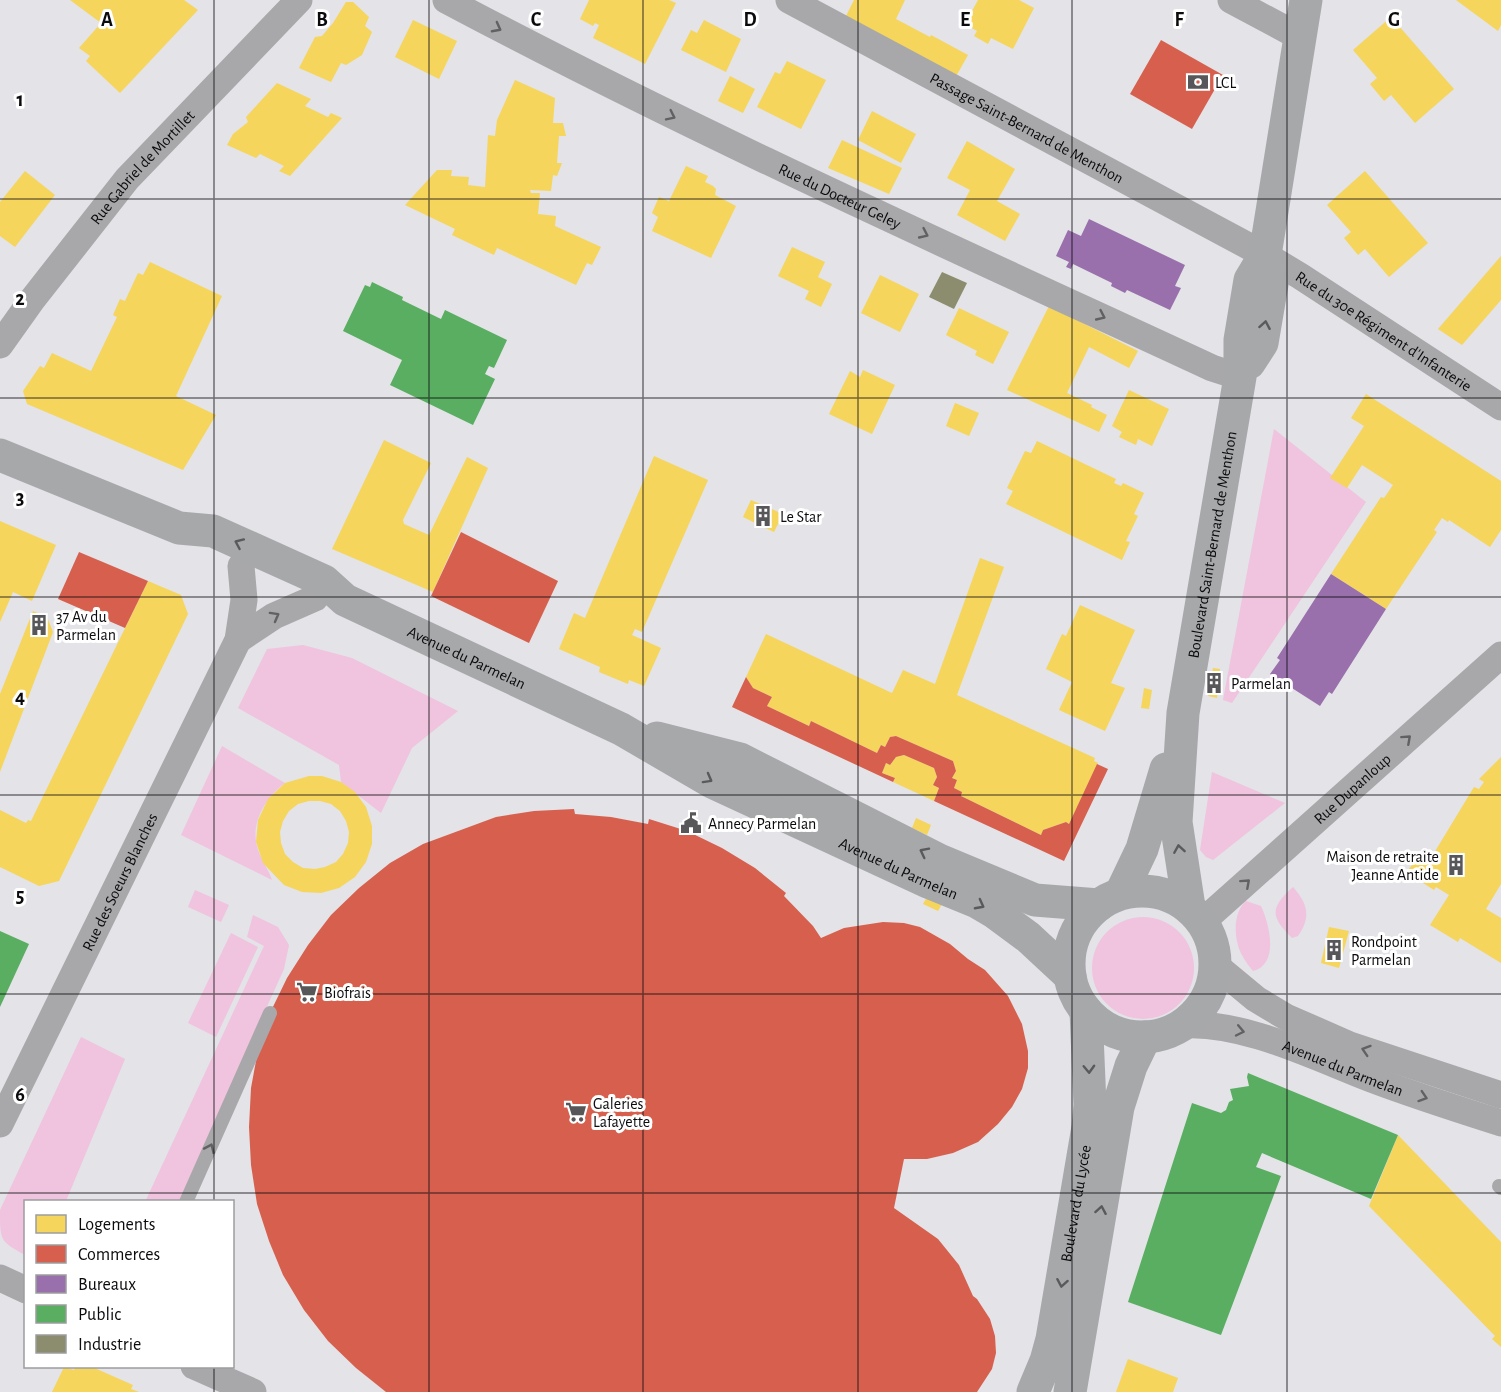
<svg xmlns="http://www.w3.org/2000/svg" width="1501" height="1392" viewBox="0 0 1501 1392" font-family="'Alegreya Sans',sans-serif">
<rect width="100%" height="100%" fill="#e3e3e8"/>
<g fill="#f0c3de">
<polygon points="1274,429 1366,502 1232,703 1223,700"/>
<polygon points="303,645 352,658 458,711 412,748 381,813 341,782 339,765 238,708 267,649"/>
<path d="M222 746 285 783C264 799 247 827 260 855 264 864 269 871 272 880L181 835Z"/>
<polygon points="1212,772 1285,803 1213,860 1206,857 1200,850"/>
<path d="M1293 887C1308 904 1311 917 1298 936L1292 938C1270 916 1270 908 1293 887Z"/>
<polygon points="195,890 229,905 221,922 188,907"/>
<path d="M1246 901 1261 906C1269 923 1280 964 1253 971 1249 966 1245 961 1242 955 1234 941 1232 913 1246 901Z"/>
<polygon points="253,915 278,927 289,945 284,969 179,1201 145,1202 264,946 247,937"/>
<circle cx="1143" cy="968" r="51"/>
<polygon points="231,933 258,947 216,1037 188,1023"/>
<path d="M81 1037 125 1059 66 1201 26 1202 25 1255C0 1241 0 1241 0 1210Z"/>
</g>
<g fill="#f6d55c" fill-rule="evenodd">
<polygon points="70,0 184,0 198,10 120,93 86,61 90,56 79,48 101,23"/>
<polygon points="589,0 669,0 676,3 645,64 593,38 599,25 595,23 593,26 580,19"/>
<polygon points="854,0 905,0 896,19 930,37 931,35 968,55 954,80 844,20"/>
<polygon points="978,0 1019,0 1034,8 1013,49 991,38 988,44 974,36 977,31 965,24"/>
<polygon points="1456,0 1501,0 1501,25 1498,31"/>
<polygon points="346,2 353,2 369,17 365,26 372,32 362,55 346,65 341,63 331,82 299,68 315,37 322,36 333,23"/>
<polygon points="1391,17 1454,89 1415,123 1391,95 1384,101 1370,84 1377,78 1353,50"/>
<polygon points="413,20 457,41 439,79 395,57"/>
<polygon points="704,20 741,39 726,72 681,50 691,30 697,33"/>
<polygon points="787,61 826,80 801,129 757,107 775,72 780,74"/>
<polygon points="730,76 755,89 743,113 718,101"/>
<polygon points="515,80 555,98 553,123 563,123 566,136 559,136 557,163 562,163 557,176 553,175 551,191 530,190 531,193 540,193 538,214 556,216 555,226 601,247 592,265 587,263 576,285 497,248 494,255 452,235 455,229 405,205 437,170 452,170 451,176 469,177 468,185 485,187 488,135 495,136 497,120"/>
<polygon points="277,83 311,99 305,106 328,117 331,113 342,118 290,176 279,171 284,166 260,154 256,158 227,145 233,134 248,122 246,117"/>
<polygon points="872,111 916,134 901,163 858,140"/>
<polygon points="842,140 902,168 889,194 828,168"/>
<polygon points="967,141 1015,169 997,201 1020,214 1005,241 957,215 970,190 947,178"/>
<polygon points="686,166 708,176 705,182 713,186 716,189 715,195 736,206 711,258 652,231 658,217 652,213 659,197 669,201"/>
<polygon points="25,171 55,195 15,247 0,236 0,202"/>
<polygon points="1365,171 1428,243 1389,277 1365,249 1358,255 1344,238 1351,232 1327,205"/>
<polygon points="792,247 825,262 818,277 832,284 821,307 805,299 809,291 778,276"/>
<polygon points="1501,256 1501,300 1462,345 1438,329"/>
<polygon points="150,262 222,296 176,396 216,415 183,470 27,404 23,391 40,366 44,368 52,353 91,371 117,317 113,315 120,299 125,301 138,273 143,275"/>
<polygon points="880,275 919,294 900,332 861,313"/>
<polygon points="1049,306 1138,351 1129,368 1089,347 1067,393 1092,405 1091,407 1107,415 1099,432 1007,390"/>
<polygon points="959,308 1009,332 993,364 975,355 977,351 946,335"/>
<polygon points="863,370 895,385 872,434 829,414 850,371 860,377"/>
<polygon points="1129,390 1169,409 1152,446 1138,439 1136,445 1119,437 1122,432 1112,426"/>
<polygon points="1366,394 1501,481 1501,530 1490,547 1449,520 1448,522 1442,518 1434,530 1437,532 1386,609 1331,574 1381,497 1384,498 1393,485 1362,465 1347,488 1330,478 1364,426 1351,418"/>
<polygon points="955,403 979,413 969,436 946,426"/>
<polygon points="384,440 431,463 403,520 404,524 429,535 467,457 488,468 433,592 332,549"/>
<polygon points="1037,441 1116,479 1114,483 1121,486 1123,483 1144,493 1134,514 1138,516 1126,541 1130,542 1122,560 1006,504 1013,491 1007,488 1025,451 1031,453"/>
<polygon points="654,456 708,480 642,632 635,629 632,635 661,648 644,686 629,680 628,684 599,672 600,667 559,649 574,613 585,618"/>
<polygon points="751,500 783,514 774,532 743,517"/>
<polygon points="0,521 56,545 32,601 13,592 0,622"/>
<polygon points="980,558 1004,567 957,695 1095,758 1094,761 1098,763 1069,824 1066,822 1043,830 1041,835 961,796 962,792 954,788 957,780 952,778 956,771 953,761 896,736 890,737 885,747 881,745 877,753 811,721 809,726 767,706 772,697 753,688 746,677 766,634 892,693 903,670 935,684"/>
<polygon points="148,581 181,595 188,614 59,881 39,886 0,867 0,810 26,823 28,820 31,821"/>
<polygon points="1080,605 1135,630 1111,683 1125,688 1105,731 1059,710 1072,682 1046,669 1062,634 1066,636"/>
<polygon points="33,611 47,617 53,632 0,772 0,694"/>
<polygon points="1213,668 1220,669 1217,698 1208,696"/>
<polygon points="1144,688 1152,690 1149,709 1141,708"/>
<polygon points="904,755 934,768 937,777 933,785 939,788 934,801 893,782 895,778 882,773 886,763 890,765 896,757"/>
<polygon points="1501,757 1501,884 1486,909 1501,918 1501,963 1460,938 1458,942 1430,925 1449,895 1436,887 1434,890 1406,872 1423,853 1431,858 1474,787 1479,789 1484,782 1479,779"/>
<path d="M309 776H322L341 782 355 792 366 807 372 826V844L366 862 355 877 339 888 321 893 302 892 284 885 263 863 256 842 258 820 268 799 285 783ZM309 801H320L331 804 340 811 346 821 349 832 348 843 343 854 336 862 325 867 315 869 303 868 293 862 285 854 281 843 280 832 283 821 289 811 298 804Z"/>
<polygon points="916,818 931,825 927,835 912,828"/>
<polygon points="927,897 942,904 938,911 923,904"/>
<polygon points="1329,927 1349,931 1339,968 1321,963"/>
<polygon points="1398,1135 1501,1242 1501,1347 1492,1339 1495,1336 1369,1206"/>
<polygon points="1128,1359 1178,1378 1173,1392 1116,1392"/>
<polygon points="75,1366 90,1366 133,1385 131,1389 139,1392 52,1392 64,1367 74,1370"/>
</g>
<g fill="#d6604d">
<polygon points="1161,40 1223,75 1192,129 1130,94"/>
<polygon points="461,532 558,581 529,643 431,596"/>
<polygon points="79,552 148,581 125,628 58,599"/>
<polygon points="746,677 753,688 772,697 767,706 809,726 811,721 877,753 881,745 885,747 890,737 896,736 953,761 956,771 952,778 957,780 954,788 962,792 961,796 1041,835 1043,830 1066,822 1069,824 1097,764 1108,769 1064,861 934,801 939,788 933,785 937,777 934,768 904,755 896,757 890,765 886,763 882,773 895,778 893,782 732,707"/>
<polygon points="574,809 575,814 611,817 648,824 649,819 687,831 722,848 755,868 786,893 784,896 813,926 821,938 844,928 883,922 904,923 920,927 950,944 968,959 985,970 1008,996 1022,1024 1028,1051 1028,1068 1022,1089 1012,1107 998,1124 978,1142 953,1153 927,1159 904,1159 894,1208 938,1239 959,1265 973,1296 977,1299 990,1319 995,1336 996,1353 992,1369 977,1392 386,1392 356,1368 328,1341 304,1310 283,1275 269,1241 257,1204 251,1165 249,1127 251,1088 258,1050 270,1013 287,978 308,945 331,915 359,888 390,863 423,844 496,817 534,811"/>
</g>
<g fill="#9970ab">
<polygon points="1089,219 1185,265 1175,286 1181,288 1170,310 1127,290 1125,293 1111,286 1112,283 1073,264 1071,269 1066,267 1069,262 1056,256 1068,230 1081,236"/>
<polygon points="1331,574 1386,609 1332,694 1329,692 1320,706 1270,674 1280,660 1277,658"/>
</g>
<g fill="#5aae61">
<polygon points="372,282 403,297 402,300 441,319 445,310 507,340 494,368 489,366 485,374 495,379 473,425 390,385 402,360 343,331 365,285 370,287"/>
<polygon points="0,931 29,944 0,1007"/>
<polygon points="1248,1073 1398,1135 1371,1199 1262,1153 1256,1167 1281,1176 1221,1335 1128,1302 1192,1103 1221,1113 1226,1110 1229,1102 1233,1100 1230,1089 1249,1086 1247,1077"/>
</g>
<polygon fill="#8c8c6e" points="942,272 967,283 954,309 929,297"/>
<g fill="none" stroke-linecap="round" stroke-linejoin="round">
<g stroke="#a8a8aa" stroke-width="14">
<polyline points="1499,1186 1501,1188"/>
<polyline points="186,1202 270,1013"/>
</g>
<g stroke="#a8a8aa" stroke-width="27">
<path id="s1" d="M446 0C696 133 955 249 1212 368L1240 377"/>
<path id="s2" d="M789 0 1265 255 1300 276 1501 407"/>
<polyline points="1231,0 1300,37"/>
<path id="s3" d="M0 345 32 300 127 179 299 0"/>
<polyline points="238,640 274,616 315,598"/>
<path id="s4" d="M1202 922 1501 655"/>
<polyline points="1215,965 1256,999 1286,1017 1350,1045 1501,1095"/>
<path id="s5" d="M1182 1025C1243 1021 1314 1057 1371 1079 1413 1095 1457 1109 1501 1123"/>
<path id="s6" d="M0 1124 238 640 244 600 241 566"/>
<polyline points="0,1278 26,1290"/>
<polyline points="194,1366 253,1392"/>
</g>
<g stroke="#a7a8aa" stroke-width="33">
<polyline points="1249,363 1262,343 1272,284 1265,255"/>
<path id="s7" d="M0 455 179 528 213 531 324 581 345 600 621 729 712 782 928 882 977 902 994 912 1028 937 1070 976"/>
<polyline points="657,738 740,759 939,860 1035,900 1099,905"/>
<circle cx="1142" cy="964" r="73"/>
<polyline points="1121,893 1142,849 1166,769"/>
<path id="s8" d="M1189 907 1176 822 1183 713 1240 377V340L1250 280 1265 255 1306 0"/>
<path id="s9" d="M1033 1392 1046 1361 1052 1339 1088 1127 1090 1105 1086 1011"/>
<polyline points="1070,1392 1118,1107 1131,1066 1145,1037"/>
</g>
</g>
<defs><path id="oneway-chevron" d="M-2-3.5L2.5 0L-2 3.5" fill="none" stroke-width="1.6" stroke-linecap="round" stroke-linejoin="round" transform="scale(1.5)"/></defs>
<g stroke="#616164">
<use href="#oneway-chevron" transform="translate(497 28) rotate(28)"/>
<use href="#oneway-chevron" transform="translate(671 116) rotate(26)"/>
<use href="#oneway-chevron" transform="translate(924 234) rotate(25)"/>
<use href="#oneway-chevron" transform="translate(1101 316) rotate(25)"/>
<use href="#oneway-chevron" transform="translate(275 616) rotate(-29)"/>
<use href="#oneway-chevron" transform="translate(1407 739) rotate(-42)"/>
<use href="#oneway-chevron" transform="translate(1246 883) rotate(-42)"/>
<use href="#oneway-chevron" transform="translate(1240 1031) rotate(12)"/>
<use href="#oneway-chevron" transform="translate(1366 1050) rotate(-162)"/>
<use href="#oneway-chevron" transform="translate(1423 1097) rotate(18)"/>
<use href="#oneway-chevron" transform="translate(210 1148) rotate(-66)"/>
</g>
<g stroke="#595a5c">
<use href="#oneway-chevron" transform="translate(1265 325) rotate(-80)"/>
<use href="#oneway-chevron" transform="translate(239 543) rotate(-156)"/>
<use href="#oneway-chevron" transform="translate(708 779) rotate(29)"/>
<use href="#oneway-chevron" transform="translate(1179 849) rotate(-99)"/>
<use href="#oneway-chevron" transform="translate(924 852) rotate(-153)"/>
<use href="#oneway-chevron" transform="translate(980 905) rotate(28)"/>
<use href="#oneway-chevron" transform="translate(1089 1069) rotate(88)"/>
<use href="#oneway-chevron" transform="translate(1101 1210) rotate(-80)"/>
<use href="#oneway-chevron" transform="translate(1062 1283) rotate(100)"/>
</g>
<path fill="none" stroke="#0b0b0e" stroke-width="1.5" stroke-opacity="0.55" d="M214 0V1202M429 0V1392M643 0V1392M858 0V1392M1072 0V1392M1287 0V1392M0 199H1501M0 398H1501M0 597H1501M0 795H1501M0 994H1501M0 1193H1501M214 1366V1392"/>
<defs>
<symbol id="bank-bare" viewBox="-9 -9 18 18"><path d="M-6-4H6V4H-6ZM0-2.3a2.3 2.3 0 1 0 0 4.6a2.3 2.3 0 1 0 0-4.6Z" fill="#57575a" stroke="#fff" stroke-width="2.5" paint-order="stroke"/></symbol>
<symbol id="building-bare" viewBox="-9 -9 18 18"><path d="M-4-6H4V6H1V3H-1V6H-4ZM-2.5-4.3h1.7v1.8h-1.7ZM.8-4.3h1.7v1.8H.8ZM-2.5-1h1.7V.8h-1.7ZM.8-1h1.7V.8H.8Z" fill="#57575a" stroke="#fff" stroke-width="2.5" paint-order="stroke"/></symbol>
<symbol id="civic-bare" viewBox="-9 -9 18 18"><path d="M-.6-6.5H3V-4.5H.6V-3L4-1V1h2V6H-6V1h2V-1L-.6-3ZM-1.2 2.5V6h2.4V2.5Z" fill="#57575a" stroke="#fff" stroke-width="2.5" paint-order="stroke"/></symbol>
<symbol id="supermarket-bare" viewBox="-9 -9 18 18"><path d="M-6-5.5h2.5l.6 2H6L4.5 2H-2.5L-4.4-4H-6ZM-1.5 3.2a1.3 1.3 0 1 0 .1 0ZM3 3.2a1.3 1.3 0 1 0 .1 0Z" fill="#57575a" stroke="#fff" stroke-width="2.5" paint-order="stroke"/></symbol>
</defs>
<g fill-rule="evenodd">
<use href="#bank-bare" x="1183" y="67" width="30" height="30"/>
<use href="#building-bare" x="748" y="501" width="30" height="30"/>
<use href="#building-bare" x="24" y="610" width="30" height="30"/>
<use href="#building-bare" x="1199" y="668" width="30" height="30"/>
<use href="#civic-bare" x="676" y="808" width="30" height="30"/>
<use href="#building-bare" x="1441" y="850" width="30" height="30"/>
<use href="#building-bare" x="1319" y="935" width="30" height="30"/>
<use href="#supermarket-bare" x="292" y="977" width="30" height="30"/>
<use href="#supermarket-bare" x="561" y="1097" width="30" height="30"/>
</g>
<g text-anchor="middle" stroke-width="6" stroke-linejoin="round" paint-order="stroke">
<g font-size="16" fill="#0b0b0e" stroke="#fff" text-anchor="start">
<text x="1215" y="88">LCL</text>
<text x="780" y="522">Le Star</text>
<text x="56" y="622">37 Av du<tspan x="56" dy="18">Parmelan</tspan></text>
<text x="1231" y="689">Parmelan</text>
<text x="708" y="829">Annecy Parmelan</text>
<text x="1439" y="862" text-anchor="end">Maison de retraite<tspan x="1439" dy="18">Jeanne Antide</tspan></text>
<text x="1351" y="947">Rondpoint<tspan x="1351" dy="18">Parmelan</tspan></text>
<text x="324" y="998">Biofrais</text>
<text x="593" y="1109">Galeries<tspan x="593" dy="18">Lafayette</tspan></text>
</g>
<g font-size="16" fill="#0b0b0e" stroke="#fff">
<text dy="6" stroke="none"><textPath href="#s2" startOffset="270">Passage Saint-Bernard de Menthon</textPath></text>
<text dy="6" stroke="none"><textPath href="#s3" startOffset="228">Rue Gabriel de Mortillet</textPath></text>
<text dy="6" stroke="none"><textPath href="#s1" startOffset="440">Rue du Docteur Geley</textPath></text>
<text dy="6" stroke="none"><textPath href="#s2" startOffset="681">Rue du 30e Régiment d'Infanterie</textPath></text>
<text dy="6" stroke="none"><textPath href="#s8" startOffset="366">Boulevard Saint-Bernard de Menthon</textPath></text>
<text dy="6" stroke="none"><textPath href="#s7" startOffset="512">Avenue du Parmelan</textPath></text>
<text dy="6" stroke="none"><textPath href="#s4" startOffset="201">Rue Dupanloup</textPath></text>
<text dy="6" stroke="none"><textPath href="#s7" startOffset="993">Avenue du Parmelan</textPath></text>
<text dy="6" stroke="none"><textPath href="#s6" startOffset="270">Rue des Soeurs Blanches</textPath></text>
<text dy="6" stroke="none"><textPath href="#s5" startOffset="168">Avenue du Parmelan</textPath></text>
<text dy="6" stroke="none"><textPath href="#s9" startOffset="194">Boulevard du Lycée</textPath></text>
</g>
</g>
<g font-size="20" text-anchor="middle" font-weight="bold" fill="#0b0b0e" stroke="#fff" stroke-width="6" stroke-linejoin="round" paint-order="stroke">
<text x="107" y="26">A</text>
<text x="322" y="26">B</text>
<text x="536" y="26">C</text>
<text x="750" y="26">D</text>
<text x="965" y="26">E</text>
<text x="1179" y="26">F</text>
<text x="1394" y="26">G</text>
<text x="20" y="106">1</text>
<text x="20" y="305">2</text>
<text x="20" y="504">3</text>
<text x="20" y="703">4</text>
<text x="20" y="902">5</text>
<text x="20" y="1101">6</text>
</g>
<rect x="24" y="1200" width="210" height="168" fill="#ffffff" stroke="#9d9d9f" stroke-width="1.5"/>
<rect x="36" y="1215" width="30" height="18" fill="#f6d55c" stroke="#9d9d9f" stroke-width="1.5"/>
<text x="78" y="1230" font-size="18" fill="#0b0b0e">Logements</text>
<rect x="36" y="1245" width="30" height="18" fill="#d6604d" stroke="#9d9d9f" stroke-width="1.5"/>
<text x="78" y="1260" font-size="18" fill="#0b0b0e">Commerces</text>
<rect x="36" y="1275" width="30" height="18" fill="#9970ab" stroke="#9d9d9f" stroke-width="1.5"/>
<text x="78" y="1290" font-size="18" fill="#0b0b0e">Bureaux</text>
<rect x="36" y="1305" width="30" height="18" fill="#5aae61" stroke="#9d9d9f" stroke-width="1.5"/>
<text x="78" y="1320" font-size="18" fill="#0b0b0e">Public</text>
<rect x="36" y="1335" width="30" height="18" fill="#8c8c6e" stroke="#9d9d9f" stroke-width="1.5"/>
<text x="78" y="1350" font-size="18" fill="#0b0b0e">Industrie</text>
</svg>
